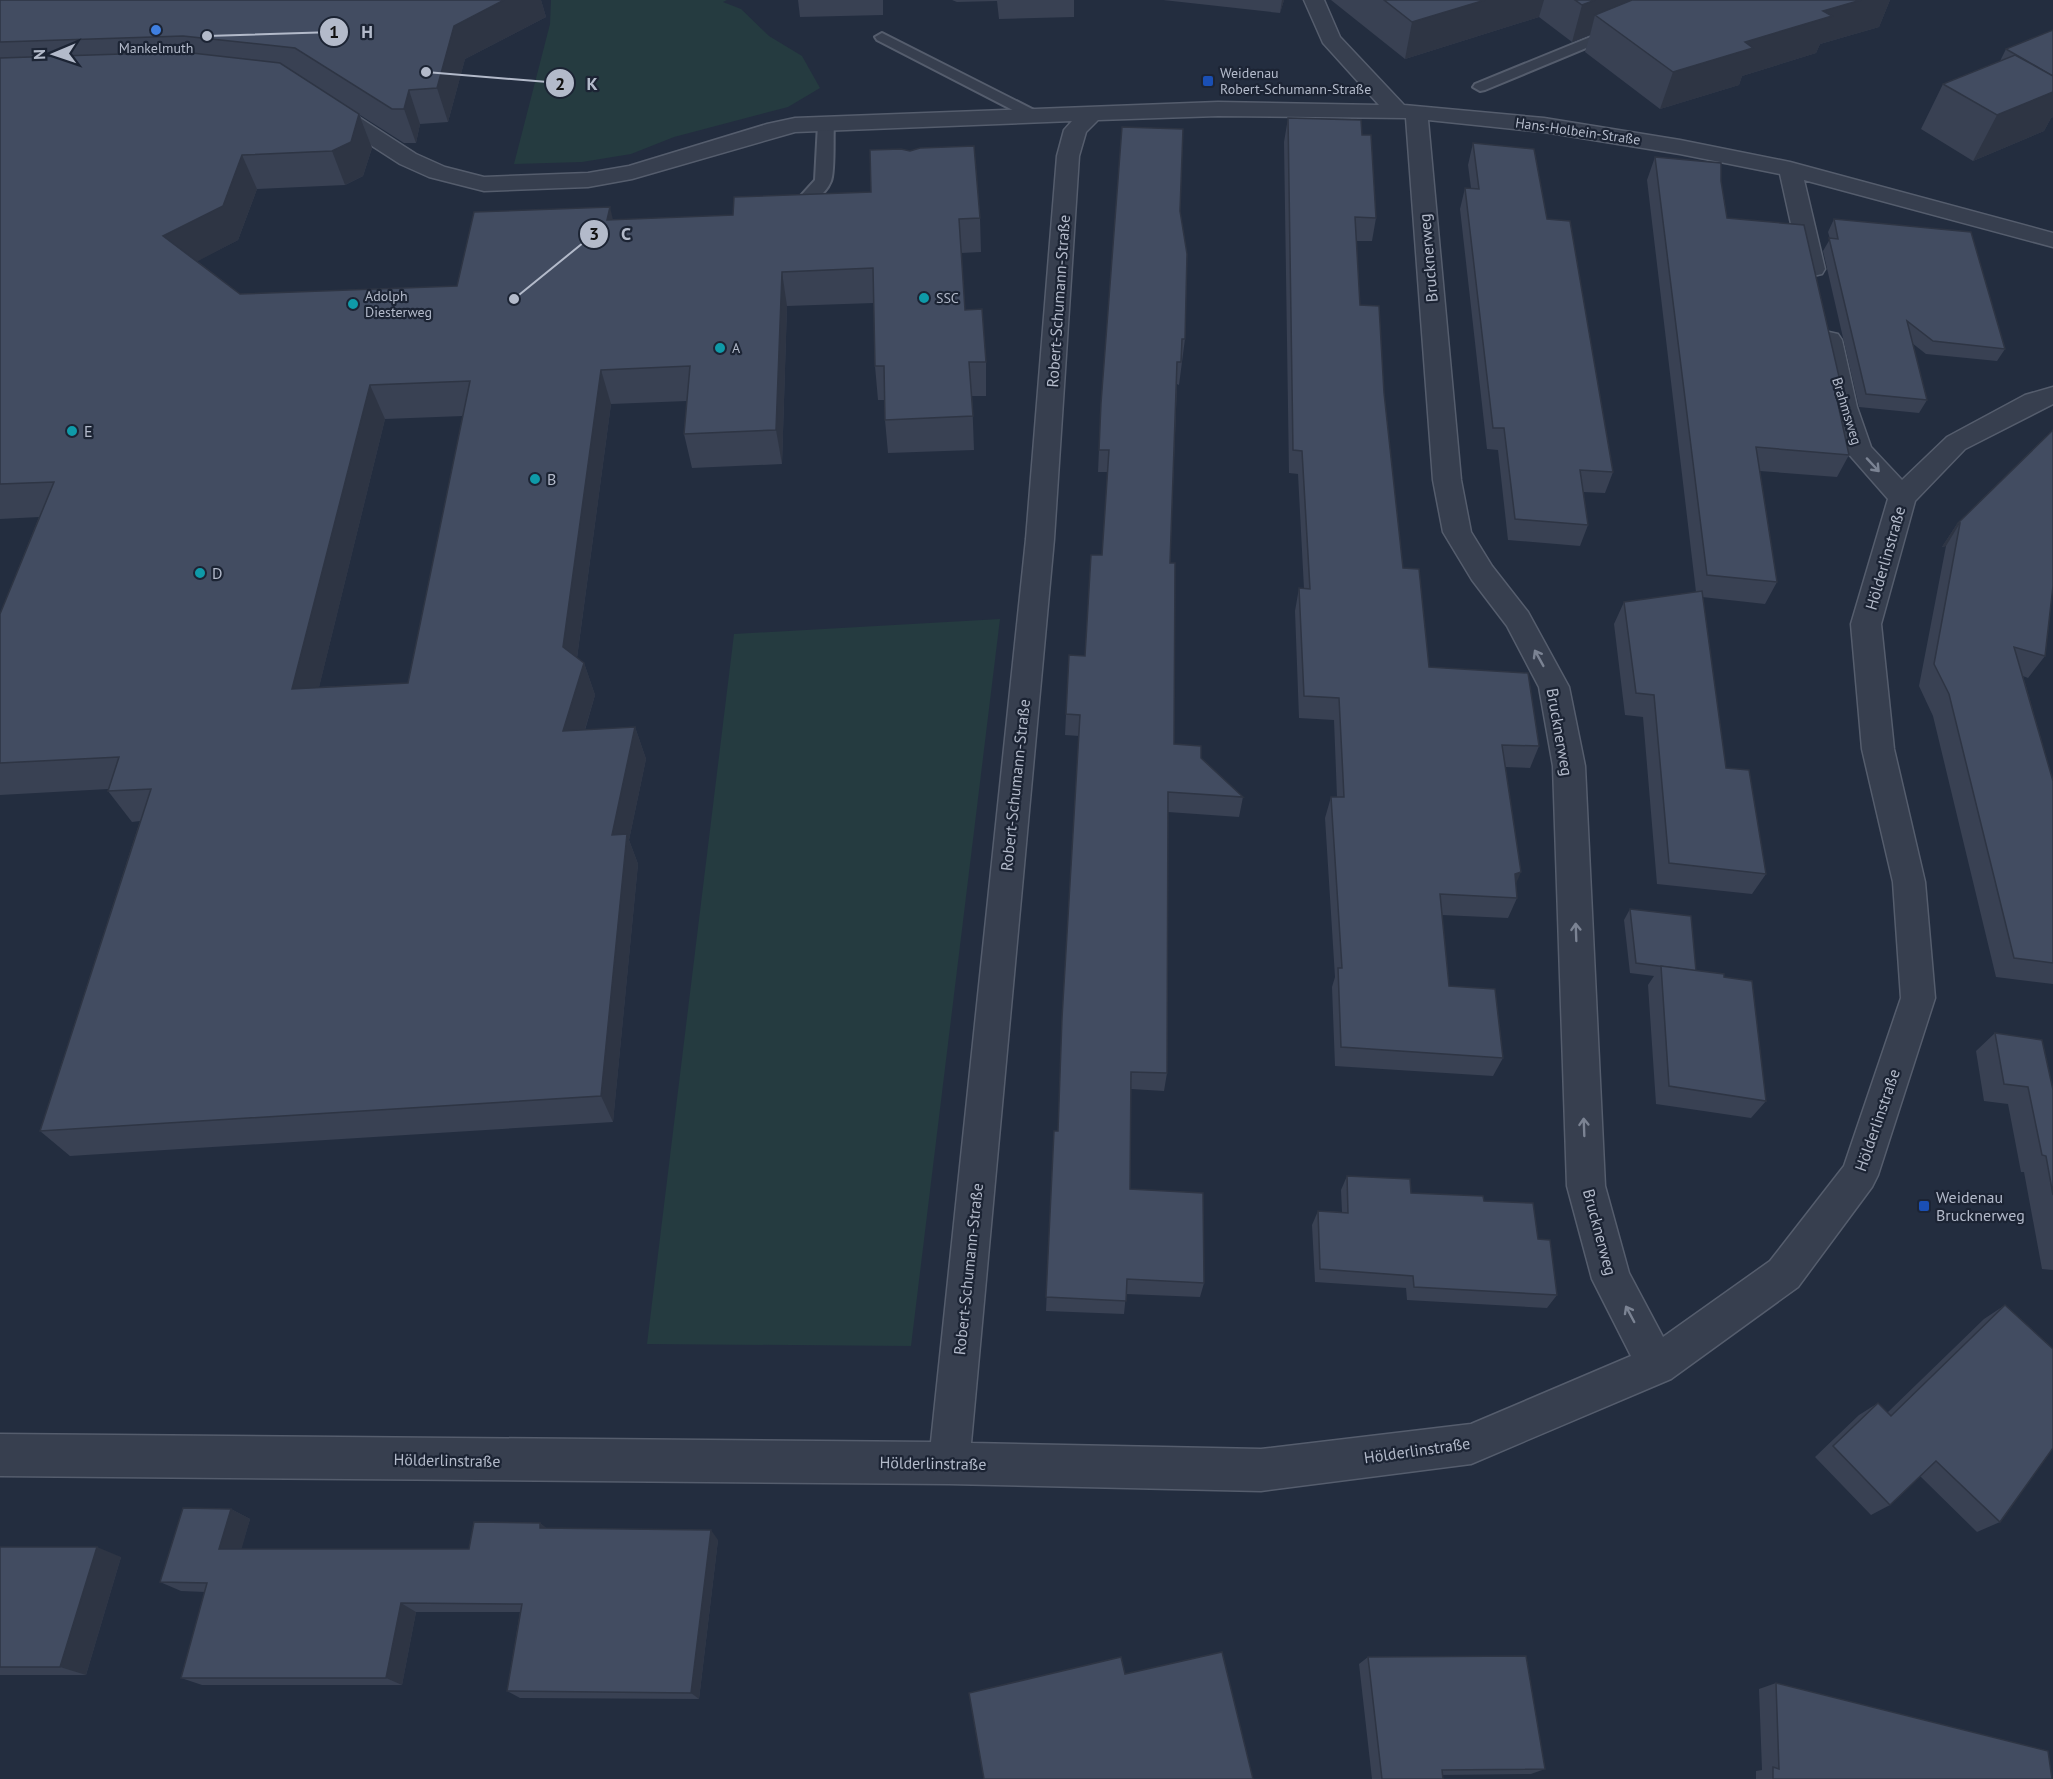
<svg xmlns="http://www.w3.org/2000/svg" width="2053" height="1779" viewBox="0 0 2053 1779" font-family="'PT Sans',sans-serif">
<rect width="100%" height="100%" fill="#232d3f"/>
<g fill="#253b40">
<polygon points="551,0 727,0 723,2 741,9 769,36 802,56 820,88 788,107 674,137 631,154 582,162 514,164 550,24"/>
<polygon points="1000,619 911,1346 647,1344 734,634"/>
</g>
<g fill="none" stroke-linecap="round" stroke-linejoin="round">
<defs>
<g id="lane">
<polygon points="1615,27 1622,31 1620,34 1485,90 1480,91 1473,87 1475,84"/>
<polygon points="882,33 1038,112 1040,115 1038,118 1028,118 877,40 875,37"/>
<path d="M826 119 834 124C833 137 835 171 831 181 825 197 798 216 781 212L779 209 781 206 796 201 815 180 818 124Z"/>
</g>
<path id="street" d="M1304 0H1324L1340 37 1404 105 1544 118 1680 140 1790 162 2053 233V247L1804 180 1825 269 1822 274 1813 276 1804 274 1801 269 1780 174 1680 154 1544 132 1428 120 1461 480 1471 532 1492 566 1528 612 1569 687 1585 766 1605 1186 1629 1273 1663 1337 1770 1261 1844 1166 1901 998 1893 882 1862 749 1851 624 1888 499 1846 451 1831 407 1816 340 1820 334 1829 332 1838 334 1842 340 1857 407 1871 447 1902 480 1947 437 2025 395 2053 387V404L1965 449 1915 501 1881 624 1894 749 1925 882 1935 998 1878 1175 1872 1187 1798 1287 1671 1379 1471 1464 1261 1491 949 1484 0 1476V1434L931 1442 1026 539 1057 156 1064 130 1072 121 795 132 632 179 588 187 484 191 429 177 400 164 321 113 318 108 321 103 329 101 337 103 416 154 445 167 484 177 588 173 629 166 767 124 795 118 1218 102 1379 105 1323 43ZM1218 116 1406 118 1433 480 1443 532 1472 580 1507 626 1539 687 1553 766 1567 1186 1592 1279 1631 1356 1471 1424 1261 1449 971 1443 1054 539 1079 156 1086 132 1098 120Z"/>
</defs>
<use href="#lane" stroke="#555d6d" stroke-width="4"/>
<use href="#street" stroke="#555d6d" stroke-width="3"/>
<use href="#lane" fill="#373f4f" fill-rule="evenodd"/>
<use href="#street" fill="#373f4f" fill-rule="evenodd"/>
</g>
<g fill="#394153" fill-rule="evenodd">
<path d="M0 0H541L546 17 465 59 448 122 420 124 416 143H404L360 115 372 148 363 176 345 185 257 189 238 240 197 261 240 294 457 286 613 220 980 218 981 252 961 253 965 310 986 362V396H972L974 450 888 453 885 420V400H878L875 366 874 303 787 306 782 464 692 468 684 434 687 401 611 404 577 658 584 663 595 695 585 730 635 727 646 759 629 840 638 864 613 1122 70 1156 40 1131 140 821 132 822 108 791V789L0 795V614L39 517 0 519ZM463 416 408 683 319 687 385 419Z"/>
<polygon points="798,0 883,0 883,15 800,17"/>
<polygon points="952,0 1074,0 1074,17 999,19 997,1 957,2"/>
<polygon points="1163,0 1284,0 1280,13"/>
<polygon points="1331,0 1890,0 1879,27 1820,44 1816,53 1742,76 1739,85 1660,109 1585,52 1590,35 1572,42 1539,17 1405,59"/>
<polygon points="2053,30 2053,117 2051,118 2044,131 1973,161 1921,129 1943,84 2000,61 2006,49"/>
<polygon points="1288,118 1362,135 1376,218 1372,241 1356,241 1360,305 1384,393 1403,568 1429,667 1539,746 1530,768 1505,767 1517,898 1508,918 1442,915 1449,986 1503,1058 1493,1076 1335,1066 1332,987 1335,977 1325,818 1331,797 1337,797 1334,720 1299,718 1295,611 1299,588 1304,589 1298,474 1289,473 1284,142"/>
<polygon points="1473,143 1547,219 1613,472 1605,493 1583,492 1588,525 1580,546 1508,540 1498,450 1487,449 1460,209 1465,188 1471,188 1468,165"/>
<polygon points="1655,157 1721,181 1727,218 1840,381 1835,391 1849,455 1837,477 1760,471 1777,582 1765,604 1702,597 1726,768 1766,874 1752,894 1657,884 1643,717 1625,715 1614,624 1624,602 1696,592 1647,180"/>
<polygon points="1180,211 1185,339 1179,385 1177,384 1170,563 1174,744 1201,758 1243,797 1239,817 1168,812 1167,1073 1164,1091 1131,1089 1130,1189 1204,1283 1200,1297 1126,1294 1124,1314 1046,1311 1054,1131 1058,1131 1079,736 1065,735 1066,714 1085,656 1102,555 1108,472 1098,472 1101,403"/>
<polygon points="1834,219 2005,349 1997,361 1926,354 1912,343 1927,400 1919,413 1859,407 1823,251 1830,239 1828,232"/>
<polygon points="2053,430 2045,656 2028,678 2023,676 2053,781 2053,984 1996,977 1933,716 1919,686 1946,546 1942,547 1957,524"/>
<polygon points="1630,909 1696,971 1766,1101 1751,1118 1656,1104 1648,985 1654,976 1630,973 1624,920"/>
<polygon points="1995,1033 2053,1090 2053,1270 2042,1269 2024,1172 2021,1172 2008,1104 1984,1101 1976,1051"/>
<polygon points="1347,1176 1411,1193 1484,1201 1538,1239 1557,1295 1547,1308 1407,1300 1406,1288 1315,1282 1312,1225 1318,1211 1342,1212 1341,1190"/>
<polygon points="2005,1305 2000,1522 1977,1532 1920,1476 1890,1505 1871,1515 1815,1457 1859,1415 1878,1403 1887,1413 1984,1319"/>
<polygon points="231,1509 250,1519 241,1549 469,1549 540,1523 546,1528 718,1540 699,1699 520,1698 507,1691 520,1612 416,1612 402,1685 202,1685 181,1678 205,1592 181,1591 160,1582"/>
<polygon points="0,1547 121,1557 86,1675 0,1675"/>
<polygon points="1368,1657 1545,1769 1531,1774 1442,1775 1443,1779 1372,1779 1359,1664"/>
<polygon points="1776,1683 2052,1779 1756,1779 1756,1771 1762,1770 1759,1689"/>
</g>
<g fill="#2e3544">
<polygon points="504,0 541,0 546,17 465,59 448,122 437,88 454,26"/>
<polygon points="1282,0 1284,0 1280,13"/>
<polygon points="1485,0 1544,0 1539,17 1405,59 1412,22"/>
<polygon points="1595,0 1674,0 1595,15 1590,35 1572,42 1582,5"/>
<polygon points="1861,0 1890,0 1879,27 1820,44 1816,53 1742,76 1739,85 1660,109 1673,72 1823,11"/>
<polygon points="409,90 420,124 416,143 404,109"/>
<polygon points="2053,91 2053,117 2051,118 2044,131 1973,161 1997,115"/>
<polygon points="359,114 372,148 363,176 345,185 332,151"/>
<polygon points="242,155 257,189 238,240 181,270 163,236"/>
<polygon points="610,207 618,241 607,220"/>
<polygon points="782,272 787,306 782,464 776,430"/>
<polygon points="601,370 611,404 574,680 563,647"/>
<polygon points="370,385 385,419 311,720 292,689"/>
<polygon points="1960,523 1946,546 1942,547 1957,524"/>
<polygon points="584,663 595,695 575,763 563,731"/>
<polygon points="635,727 646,759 629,840 638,864 613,1122 601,1096 612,835"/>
<polygon points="1521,872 1512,893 1515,874"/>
<polygon points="231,1509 250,1519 239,1558 219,1549"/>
<polygon points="540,1523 552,1533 540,1528"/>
<polygon points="711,1530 718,1540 699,1699 691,1693"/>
<polygon points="97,1547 121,1557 86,1675 60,1667"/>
<polygon points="401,1603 416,1612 402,1685 386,1678"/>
</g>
<g fill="#424c61" stroke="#2e3544" stroke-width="1.5" fill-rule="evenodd">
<polygon points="0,0 504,0 454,26 437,88 409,90 404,109 392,109 295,48 183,36 0,42"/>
<polygon points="1384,0 1485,0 1412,22"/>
<polygon points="1575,0 1595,0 1582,5"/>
<polygon points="1632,0 1861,0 1823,11 1832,16 1745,42 1753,48 1673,72 1595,15"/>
<polygon points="2053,30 2053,76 2006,49"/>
<path d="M183 52 280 63 359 114 351 142 332 151 242 155 223 206 163 236 240 294 457 286 474 212 610 207 607 220 733 215 734 197 871 192 870 150 901 149 910 151 920 148 974 146 980 218 959 219 965 310 982 309 986 362H969L973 416 885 420 884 366H875L873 268 782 272 776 430 684 434 690 366 601 370 563 647 584 663 563 731 635 727 612 835 627 834 601 1096 40 1131 151 789 108 791 119 757 0 763V614L54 482 0 484V58ZM470 381 408 683 292 689 370 385Z"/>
<polygon points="2015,55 2053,76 2053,92 1997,115 1943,84"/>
<polygon points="1288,118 1361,120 1362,135 1371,135 1376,218 1355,217 1360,305 1379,306 1384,393 1403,568 1419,569 1429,667 1528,673 1539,746 1502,745 1521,872 1515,874 1517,898 1440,894 1449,986 1495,989 1503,1058 1341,1047 1338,968 1342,968 1331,797 1344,797 1339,698 1304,696 1299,588 1310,589 1302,451 1293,450"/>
<polygon points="1122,127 1183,129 1180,211 1187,254 1185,339 1182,339 1181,362 1177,362 1170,563 1175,563 1174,744 1201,746 1201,758 1243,797 1168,792 1167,1073 1131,1072 1130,1189 1203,1193 1204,1283 1127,1279 1126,1301 1046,1297 1054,1131 1058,1131 1062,1018 1080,715 1066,714 1069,655 1085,656 1091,555 1102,555 1109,450 1099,450 1101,403"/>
<polygon points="1473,143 1534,149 1547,219 1570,221 1613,472 1580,470 1588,525 1515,519 1504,428 1493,428 1465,188 1479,189"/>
<polygon points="1655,157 1721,163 1721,181 1727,218 1804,225 1840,381 1833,381 1849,455 1756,447 1777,582 1707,575"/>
<polygon points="1834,219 1971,232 2005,349 1933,341 1907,321 1927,400 1866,394 1829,238 1838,239"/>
<polygon points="2053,430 2053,586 2045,656 2014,647 2053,781 2053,963 2014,958 1949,694 1934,664 1960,523 1957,524"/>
<polygon points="1702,591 1726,768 1749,770 1766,874 1669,863 1654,695 1636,693 1624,602"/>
<polygon points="1630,909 1691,916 1696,971 1636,963"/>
<polygon points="1661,966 1724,974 1724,977 1752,981 1766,1101 1669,1086"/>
<polygon points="1995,1033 2042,1040 2053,1090 2053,1195 2046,1156 2042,1155 2028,1087 2004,1084"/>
<polygon points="1347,1176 1410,1179 1411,1193 1483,1196 1484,1201 1533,1203 1538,1239 1550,1240 1557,1295 1414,1287 1413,1276 1320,1269 1318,1211 1348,1213"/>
<polygon points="2005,1305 2053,1349 2053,1448 2000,1522 1936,1461 1890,1505 1833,1446 1878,1403 1891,1416"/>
<polygon points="183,1508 231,1509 219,1549 469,1549 474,1522 540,1523 540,1528 711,1530 691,1693 507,1691 522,1604 401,1603 386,1678 181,1678 207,1583 160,1582"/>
<polygon points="0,1547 97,1547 60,1667 0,1667"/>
<polygon points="1222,1652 1253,1779 984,1779 969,1693 1121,1657 1125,1674"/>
<polygon points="1526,1656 1545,1769 1442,1770 1443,1779 1382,1779 1368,1657"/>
<polygon points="1776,1683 2048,1751 2052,1779 1773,1779 1773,1767 1779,1769"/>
</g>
<defs><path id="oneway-shaft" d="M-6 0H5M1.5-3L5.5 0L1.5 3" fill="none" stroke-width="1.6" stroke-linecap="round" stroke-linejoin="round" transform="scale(1.5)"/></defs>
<g stroke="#7b8393">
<use href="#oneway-shaft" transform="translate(1873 465) rotate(47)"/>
<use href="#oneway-shaft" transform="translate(1539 658) rotate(-119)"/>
<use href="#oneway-shaft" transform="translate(1576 932) rotate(-92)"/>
<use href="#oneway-shaft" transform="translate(1584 1127) rotate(-92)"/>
<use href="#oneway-shaft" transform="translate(1630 1314) rotate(-118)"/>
</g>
<circle fill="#3f7fe0" stroke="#1c2434" stroke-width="2" cx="156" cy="30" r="6"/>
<g fill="#1a4fb4" stroke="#1c2434" stroke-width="2">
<rect x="1202" y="75" width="12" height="12" rx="3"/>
<rect x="1918" y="1200" width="12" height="12" rx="3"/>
</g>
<g fill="#0f9aa8" stroke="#1c2434" stroke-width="2">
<circle cx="924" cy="298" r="6"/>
<circle cx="353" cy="304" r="6"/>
<circle cx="720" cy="348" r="6"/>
<circle cx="72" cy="431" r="6"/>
<circle cx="535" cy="479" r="6"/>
<circle cx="200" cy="573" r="6"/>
</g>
<g text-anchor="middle" stroke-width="4.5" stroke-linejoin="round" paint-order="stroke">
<g font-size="14" fill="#b3baca" stroke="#1c2434" text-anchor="start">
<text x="156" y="53" text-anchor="middle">Mankelmuth</text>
<text x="1220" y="78">Weidenau<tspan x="1220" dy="16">Robert-Schumann-Straße</tspan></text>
<text x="365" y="301">Adolph<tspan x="365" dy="16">Diesterweg</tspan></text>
<text x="936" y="303">SSC</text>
<text x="732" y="353">A</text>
</g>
<g font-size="14" fill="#b3baca" stroke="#1c2434">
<text transform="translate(1578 131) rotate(8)" y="5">Hans-Holbein-Straße</text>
<text transform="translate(1847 411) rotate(73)" y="5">Brahmsweg</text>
</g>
<g font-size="16" fill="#b3baca" stroke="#1c2434">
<text transform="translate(1428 258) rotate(-95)" y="6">Brucknerweg</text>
<text transform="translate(1058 301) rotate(-86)" y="6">Robert-Schumann-Straße</text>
<text transform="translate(1885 558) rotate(-74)" y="6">Hölderlinstraße</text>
<text transform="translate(1560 732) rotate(80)" y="6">Brucknerweg</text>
<text transform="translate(1015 785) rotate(-84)" y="6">Robert-Schumann-Straße</text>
<text transform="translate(1877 1120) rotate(-71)" y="6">Hölderlinstraße</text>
<text transform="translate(1600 1232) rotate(75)" y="6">Brucknerweg</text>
<text transform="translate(968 1269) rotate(-84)" y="6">Robert-Schumann-Straße</text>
<text transform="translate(1417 1450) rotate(-8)" y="6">Hölderlinstraße</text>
<text transform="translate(447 1460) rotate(1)" y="6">Hölderlinstraße</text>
<text transform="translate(933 1463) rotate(1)" y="6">Hölderlinstraße</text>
</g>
<g font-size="16" fill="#b3baca" stroke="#1c2434" text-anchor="start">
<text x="84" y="437">E</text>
<text x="547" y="485">B</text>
<text x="212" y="579">D</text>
<text x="1936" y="1203">Weidenau<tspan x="1936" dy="18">Brucknerweg</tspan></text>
</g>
</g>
<path fill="none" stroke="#b3baca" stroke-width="2" d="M207 36L334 32M426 72L560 83M514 299L594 234"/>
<g fill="#b3baca" stroke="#1c2434" stroke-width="2">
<circle cx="207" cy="36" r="6"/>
<circle cx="426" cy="72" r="6"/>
<circle cx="514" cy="299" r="6"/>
<circle cx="334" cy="32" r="15"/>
<circle cx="560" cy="83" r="15"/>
<circle cx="594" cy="234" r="15"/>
</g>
<g font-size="18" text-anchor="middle" font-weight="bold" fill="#111">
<text x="334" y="38">1</text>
<text x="560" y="90">2</text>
<text x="594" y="240">3</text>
</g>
<g font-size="18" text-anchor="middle" font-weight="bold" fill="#b3baca" stroke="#1c2434" stroke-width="4.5" stroke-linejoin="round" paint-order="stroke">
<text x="367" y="38">H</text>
<text x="592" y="90">K</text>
<text x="626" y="240">C</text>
</g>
<g transform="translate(54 54) rotate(268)" stroke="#1c2434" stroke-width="4.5" paint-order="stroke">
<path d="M0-4.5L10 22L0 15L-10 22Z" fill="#b3baca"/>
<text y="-9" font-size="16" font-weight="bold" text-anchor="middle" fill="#b3baca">N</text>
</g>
</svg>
